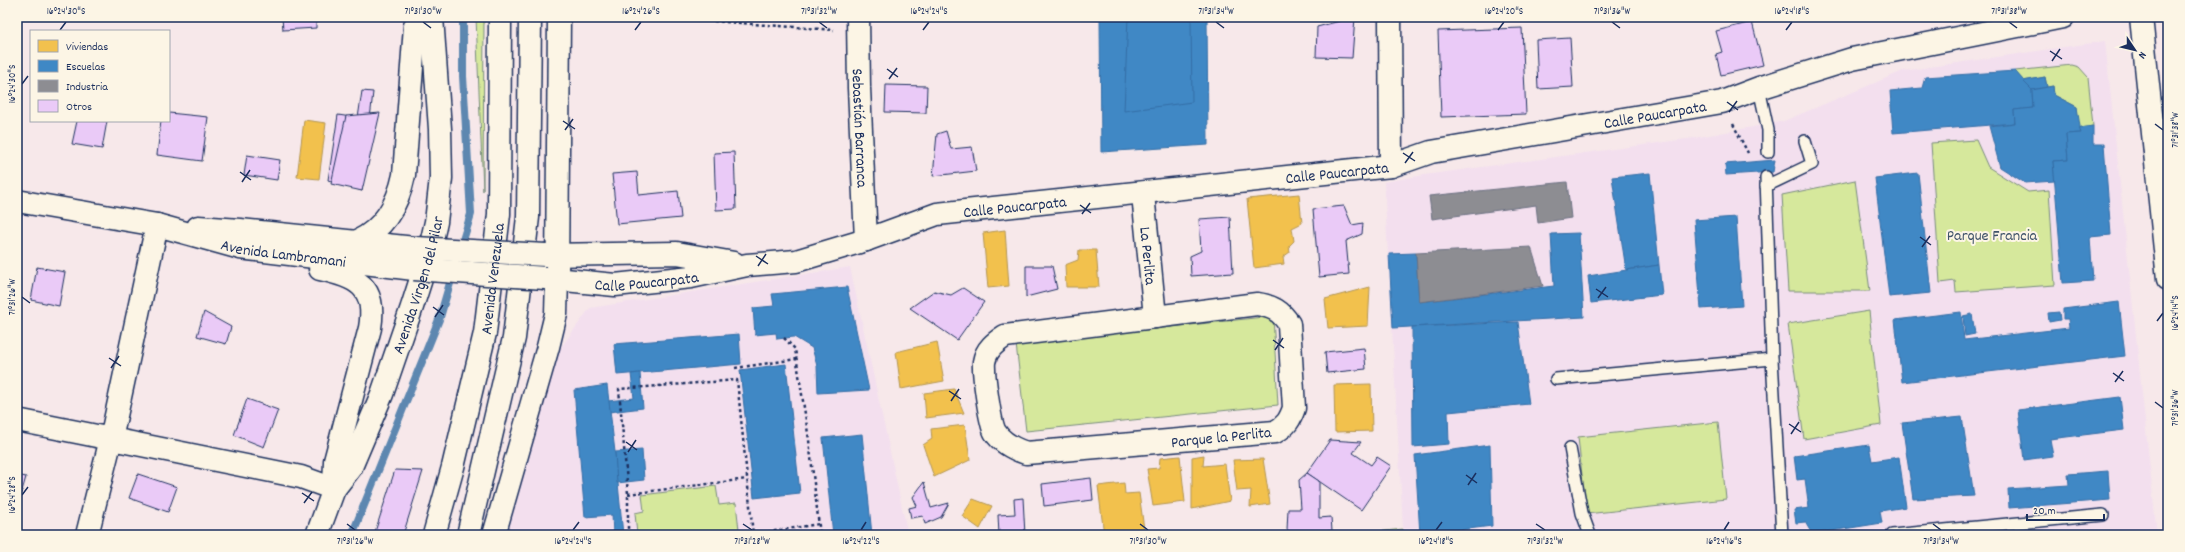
<svg xmlns="http://www.w3.org/2000/svg" width="2185" height="552" viewBox="0 0 2185 552" font-family="Dekko,sans-serif">
<rect width="100%" height="100%" fill="#f7e8ea"/>
<filter id="ink" filterUnits="userSpaceOnUse"><feTurbulence type="fractalNoise" baseFrequency=".025" numOctaves="2"/><feDisplacementMap in="SourceGraphic" scale="8" xChannelSelector="R" yChannelSelector="G"/><feConvolveMatrix kernelMatrix="1 2 1 2 8 2 1 2 1" color-interpolation-filters="sRGB"/></filter>
<g filter="url(#ink)">
<g fill="#f3dfee">
<polygon points="2105,41 2157,535 1348,535 1403,529 1384,182 1424,175 1694,138 1784,121 1903,71"/>
<polygon points="850,267 908,535 507,535 559,350 590,308"/>
</g>
<g fill="#d6e89c" stroke="#788c7d">
<polygon points="476,17 484,17 483,191"/>
<polygon points="2072,65 2079,67 2088,77 2093,126 2079,128 2077,107 2054,95 2053,86 2047,87 2045,77 2023,81 2015,71"/>
<polygon points="1976,140 1988,167 2028,192 2049,190 2055,285 1956,292 1955,281 1940,283 1931,143"/>
<polygon points="1855,180 1870,291 1788,291 1782,195"/>
<polygon points="1869,311 1881,425 1804,439 1788,324"/>
<polygon points="1273,316 1278,405 1026,431 1016,344"/>
<polygon points="1718,422 1726,499 1586,514 1578,437"/>
<polygon points="716,486 719,505 736,503 739,530 695,535 637,535 635,513 644,511 642,495"/>
<polygon points="1403,529 1402,535 1348,535"/>
</g>
<g fill="#f2c14e" stroke="#b29553">
<polygon points="304,120 326,123 319,179 297,177"/>
<polygon points="1299,194 1302,223 1292,228 1294,241 1289,246 1290,252 1283,257 1284,264 1254,268 1247,199"/>
<polygon points="1005,230 1009,286 988,288 983,233"/>
<polygon points="1079,250 1096,250 1099,287 1066,287 1065,265 1078,260"/>
<polygon points="1370,287 1368,326 1328,328 1325,299"/>
<polygon points="937,342 944,381 901,389 896,352"/>
<polygon points="1371,384 1372,431 1335,432 1334,385"/>
<polygon points="954,389 964,413 926,418 924,393"/>
<polygon points="965,425 970,460 934,477 923,445 932,439 931,429"/>
<polygon points="1204,455 1203,466 1225,464 1230,501 1192,509 1192,457"/>
<polygon points="1180,456 1185,502 1153,506 1147,469 1159,468 1160,458"/>
<polygon points="1263,459 1270,504 1250,507 1251,490 1237,491 1233,460"/>
<polygon points="1124,483 1125,494 1139,493 1144,529 1104,535 1098,486"/>
<polygon points="973,499 992,506 980,529 962,516"/>
</g>
<g fill="#3f88c5" stroke="#346da6">
<polygon points="1100,17 1207,17 1208,145 1101,152"/>
<polygon points="1128,17 1191,17 1192,102 1124,111"/>
<polygon points="2015,71 2032,90 2033,108 2014,110 2015,123 1893,133 1890,91 1922,88 1925,77"/>
<polygon points="2045,77 2047,87 2032,90 2023,81"/>
<polygon points="2053,86 2054,95 2077,107 2081,133 2066,134 2068,160 2053,161 2055,181 2025,183 2000,167 1989,126 2015,123 2014,110 2033,108 2032,90"/>
<polygon points="2093,126 2093,144 2104,144 2111,235 2090,237 2093,281 2063,283 2053,161 2068,160 2066,134 2081,133 2079,128"/>
<polygon points="1775,160 1773,172 1726,175 1725,164"/>
<polygon points="1650,173 1659,265 1626,270 1612,177"/>
<polygon points="1918,173 1931,293 1889,297 1875,178"/>
<polygon points="1736,217 1742,306 1701,309 1694,220"/>
<polygon points="1579,233 1584,317 1393,328 1389,254 1416,253 1419,302 1554,286 1551,234"/>
<polygon points="1659,265 1662,295 1591,303 1588,276"/>
<polygon points="847,287 869,390 818,393 817,366 812,348 794,337 777,339 776,333 755,335 753,308 774,306 772,294"/>
<polygon points="2119,302 2125,356 1902,382 1895,320 1961,312 1964,340 2069,328 2068,319 2063,319 2063,309"/>
<polygon points="2059,312 2060,320 2049,322 2048,313"/>
<polygon points="1972,314 1975,334 1965,336 1963,316"/>
<polygon points="1518,322 1529,404 1448,412 1449,444 1413,447 1412,327"/>
<polygon points="739,334 741,364 617,375 614,344"/>
<polygon points="786,364 800,493 754,498 740,370"/>
<polygon points="640,373 643,408 609,412 608,401 634,398 631,374"/>
<polygon points="607,385 615,452 623,535 613,535 612,515 585,517 574,390"/>
<polygon points="2120,397 2124,430 2050,439 2053,456 2024,460 2018,410"/>
<polygon points="1962,417 1974,496 1913,499 1902,423"/>
<polygon points="862,434 872,535 833,535 823,438"/>
<polygon points="1490,445 1492,526 1420,535 1415,455"/>
<polygon points="1869,445 1872,461 1899,457 1906,507 1880,511 1882,523 1812,534 1805,522 1796,523 1794,510 1809,508 1805,479 1797,480 1794,456"/>
<polygon points="642,450 644,480 617,483 615,452"/>
<polygon points="2108,471 2110,500 2009,508 2008,489 2069,485 2068,474"/>
</g>
<g fill="#8d8d92" stroke="#6b7182">
<polygon points="1567,182 1571,218 1538,223 1536,205 1432,219 1429,196"/>
<polygon points="1531,247 1543,286 1419,302 1416,253"/>
</g>
<g fill="none" stroke-linecap="round" stroke-linejoin="round">
<g stroke="#5d87b0" stroke-width="8">
<polyline points="460,250 471,214 463,76 463,17"/>
<polyline points="352,535 440,317 453,273"/>
</g>
</g>
<g fill="#eacaf7" stroke="#1b2f5e">
<polygon points="282,17 316,17 316,28 283,30"/>
<polygon points="1355,17 1352,58 1316,57 1317,27"/>
<polygon points="1752,22 1763,65 1721,75 1716,54 1722,52 1716,31"/>
<polygon points="1522,28 1526,114 1441,117 1438,31"/>
<polygon points="1570,38 1573,87 1538,89 1536,40"/>
<polygon points="886,85 927,86 926,113 885,112"/>
<polygon points="362,91 373,92 362,191 328,180 338,115 358,118"/>
<polygon points="169,113 208,117 202,161 157,155 161,121 169,121"/>
<polygon points="380,113 362,191 331,184 346,116"/>
<polygon points="77,121 107,121 102,149 72,144"/>
<polygon points="946,131 951,149 972,147 976,171 933,176 937,134"/>
<polygon points="734,152 736,209 716,210 714,153"/>
<polygon points="247,155 280,160 277,180 244,175"/>
<polygon points="637,172 639,195 678,191 681,218 617,224 612,174"/>
<polygon points="1344,206 1352,225 1363,223 1362,234 1346,241 1349,274 1319,277 1313,209"/>
<polygon points="1230,217 1233,273 1191,276 1190,256 1201,251 1199,219"/>
<polygon points="1026,266 1052,266 1057,289 1026,297"/>
<polygon points="37,267 65,272 59,306 31,300"/>
<polygon points="963,288 984,302 957,340 910,308 934,291 951,295"/>
<polygon points="204,312 231,327 226,344 197,336"/>
<polygon points="1364,348 1366,369 1327,373 1325,352"/>
<polygon points="247,399 278,410 264,447 234,435"/>
<polygon points="1330,440 1361,442 1353,453 1371,465 1377,457 1391,466 1361,510 1307,473"/>
<polygon points="395,470 423,471 403,535 374,535"/>
<polygon points="1307,473 1319,481 1319,518 1331,517 1332,531 1294,534 1287,530 1288,509 1301,509 1299,480"/>
<polygon points="138,474 177,487 168,512 129,498"/>
<polygon points="17,475 26,477 17,508"/>
<polygon points="1091,478 1093,500 1044,506 1042,484"/>
<polygon points="924,482 931,508 949,503 941,517 925,524 923,516 911,518 909,508 917,506 913,497"/>
<polygon points="1023,498 1025,535 999,535 998,515 1015,514 1014,499"/>
</g>
<g fill="none" stroke-linecap="round" stroke-linejoin="round">
<defs>
<g id="service">
<polyline points="1759,88 1768,130 1768,152"/>
<polyline points="1766,177 1772,359 1782,535"/>
<polyline points="1766,186 1812,164 1805,141"/>
<polyline points="1556,379 1772,359"/>
<polyline points="1570,448 1582,513 1590,535"/>
<polyline points="1892,535 2103,515"/>
</g>
<g id="minor">
<path id="s1" d="M858 17 859 88 866 240"/>
<polyline points="1390,17 1391,166"/>
<path id="s2" d="M1143 194 1155 317"/>
<path d="M1257 304C1272 306 1281 311 1289 324L1294 408C1290 420 1286 426 1275 432L1026 453C1014 449 1002 443 995 432 990 423 983 373 984 362 986 349 996 342 1005 336Z"/>
<polyline points="17,420 301,477 334,489"/>
<polyline points="87,535 111,439 157,225"/>
</g>
<g id="secondary">
<polyline points="2141,17 2168,279"/>
<path id="s3" d="M17 201 157 225 240 248 414 269"/>
<polyline points="198,227 240,230 415,248"/>
<path d="M358 241C385 228 398 204 404 175L415 26 419 17"/>
<polyline points="546,255 677,253 734,263"/>
<path d="M320 269C357 277 377 286 370 328L335 461 334 489"/>
<path id="s4" d="M545 278 615 285 691 277 747 265 796 261 866 240 937 214 1391 166 1431 152 1722 102 1759 88 1852 59 2063 17"/>
<polyline points="557,279 559,17"/>
<path id="s5" d="M317 535 334 489 351 467 382 394 412 307 428 257 436 222 441 178 440 129 432 17"/>
</g>
<g id="primary">
<path id="s6" d="M434 535 453 467 485 333 499 214 500 17"/>
<polyline points="468,535 514,338 528,217 530,17"/>
<polyline points="494,535 548,347 556,314 557,279"/>
</g>
</defs>
<use href="#service" stroke="#1b2f5e" stroke-width="14"/>
<use href="#minor" stroke="#1b2f5e" stroke-width="25"/>
<use href="#secondary" stroke="#1b2f5e" stroke-width="25"/>
<use href="#primary" stroke="#1b2f5e" stroke-width="25"/>
<g stroke="#1b2f5e" stroke-width="2.5" stroke-dasharray="3 3" stroke-linecap="butt">
<polyline points="686,17 686,19 834,30"/>
<polyline points="1733,124 1748,153"/>
<polyline points="784,338 795,349 809,440 820,535"/>
<polyline points="735,368 797,359"/>
<polyline points="628,494 747,479"/>
<polyline points="628,535 628,494 619,389 737,380 753,535"/>
<polyline points="750,535 819,524"/>
</g>
<use href="#service" stroke="#fcf5e5" stroke-width="11"/>
<use href="#minor" stroke="#fcf5e5" stroke-width="22"/>
<use href="#secondary" stroke="#fcf5e5" stroke-width="22"/>
<use href="#primary" stroke="#fcf5e5" stroke-width="22"/>
<defs>
<g id="secondary-bridge">
<polyline points="415,248 546,255"/>
<polyline points="414,269 545,278"/>
</g>
</defs>
<use href="#secondary-bridge" stroke="#1b2f5e" stroke-width="25" stroke-linecap="butt"/>
<use href="#secondary-bridge" stroke="#fcf5e5" stroke-width="22"/>
</g>
</g>
<path fill="none" stroke="#1b2f5e" stroke-width="1.5" d="M423 22 431 28M819 22 827 28M1216 22 1224 28M1612 22 1620 28M2009 22 2017 28M60 30 66 22M635 30 641 22M923 30 929 22M1498 30 1504 22M1786 30 1792 22M2050 51 2062 59M2052 61 2060 49M887 69 898 77M889 79 897 68M22 84 28 76M1727 102 1738 110M1729 112 1737 101M563 121 575 129M2155 124 2163 130M565 130 573 119M1403 153 1415 161M1405 163 1413 152M240 172 251 180M242 182 250 170M1080 205 1091 213M1082 214 1090 203M1920 237 1931 245M1922 247 1930 236M756 256 768 264M758 266 766 254M1596 289 1608 297M22 297 30 303M1598 298 1606 287M433 307 444 315M435 317 443 305M2157 321 2163 313M1273 340 1284 348M1275 350 1283 338M109 358 121 366M111 368 119 356M2113 373 2124 381M2115 382 2123 371M949 391 961 399M951 401 959 389M2155 402 2163 408M1789 424 1801 432M1791 434 1799 422M626 442 637 450M628 452 636 440M1466 475 1477 483M1468 485 1476 473M302 493 314 501M22 495 28 487M304 503 312 492M347 524 355 530M743 524 752 530M1140 524 1148 530M1536 524 1545 530M1933 524 1941 530M573 530 579 522M861 530 866 522M1436 530 1442 522M1724 530 1729 522"/>
<g text-anchor="middle" stroke-width="4" stroke-linejoin="round" paint-order="stroke">
<g font-size="16" fill="#1b2f5e" stroke="#fcf5e5">
<text dy="6" stroke="none"><textPath href="#s4" startOffset="1128">Calle Paucarpata</textPath></text>
<text dy="6" stroke="none"><textPath href="#s1" startOffset="111">Sebastián Barranca</textPath></text>
<text dy="6" stroke="none"><textPath href="#s4" startOffset="804">Calle Paucarpata</textPath></text>
<text dy="6" stroke="none"><textPath href="#s4" startOffset="480">Calle Paucarpata</textPath></text>
<text dy="6" stroke="none"><textPath href="#s3" startOffset="272">Avenida Lambramani</textPath></text>
<text dy="6" stroke="none"><textPath href="#s2" startOffset="62">La Perlita</textPath></text>
<text dy="6" stroke="none"><textPath href="#s4" startOffset="102">Calle Paucarpata</textPath></text>
<text dy="6" stroke="none"><textPath href="#s6" startOffset="263">Avenida Venezuela</textPath></text>
<text dy="6" stroke="none"><textPath href="#s5" startOffset="271">Avenida Virgen del Pilar</textPath></text>
<text transform="translate(1221 436) rotate(-6)" y="6">Parque la Perlita</text>
</g>
<g font-size="16" fill="#40546a" stroke="#fcf5e5">
<text x="1992" y="240">Parque Francia</text>
</g>
</g>
<rect width="2185" height="552" fill="none" stroke="#fcf5e5" stroke-width="44"/>
<rect x="30" y="30" width="140" height="92" fill="#fcf5e5" stroke="#a2a6af"/>
<rect x="38" y="40" width="20" height="12" fill="#f2c14e" stroke="#a2a6af"/>
<text x="66" y="50" font-size="12" fill="#1b2f5e">Viviendas</text>
<rect x="38" y="60" width="20" height="12" fill="#3f88c5" stroke="#a2a6af"/>
<text x="66" y="70" font-size="12" fill="#1b2f5e">Escuelas</text>
<rect x="38" y="80" width="20" height="12" fill="#8d8d92" stroke="#a2a6af"/>
<text x="66" y="90" font-size="12" fill="#1b2f5e">Industria</text>
<rect x="38" y="100" width="20" height="12" fill="#eacaf7" stroke="#a2a6af"/>
<text x="66" y="110" font-size="12" fill="#1b2f5e">Otros</text>
<g transform="translate(2135 50) rotate(125)" stroke="#fcf5e5" stroke-width="3" paint-order="stroke">
<path d="M0-3L7 15L0 10L-7 15Z" fill="#1b2f5e"/>
<text y="-6" font-size="11" font-weight="bold" text-anchor="middle" fill="#1b2f5e">N</text>
</g>
<path d="M2027 514v6h77v-6" fill="none" stroke="#1b2f5e" stroke-width="2"/>
<text x="2033" y="514" font-size="12" fill="#1b2f5e" stroke="#fcf5e5" stroke-width="3" paint-order="stroke">20 m</text>
<rect x="22" y="22" width="2141" height="508" fill="none" stroke="#1b2f5e" stroke-width="1.5"/>
<g font-size="10" text-anchor="middle" fill="#1b2f5e">
<text x="66" y="14">16°24'30"S</text>
<text x="423" y="14">71°31'30"W</text>
<text x="641" y="14">16°24'26"S</text>
<text x="819" y="14">71°31'32"W</text>
<text x="929" y="14">16°24'24"S</text>
<text x="1216" y="14">71°31'34"W</text>
<text x="1504" y="14">16°24'20"S</text>
<text x="1612" y="14">71°31'36"W</text>
<text x="1792" y="14">16°24'18"S</text>
<text x="2009" y="14">71°31'38"W</text>
<text transform="translate(11 84) rotate(-90)" y="4">16°24'30"S</text>
<text transform="translate(2174 130) rotate(-90)" y="4">71°31'38"W</text>
<text transform="translate(11 297) rotate(-90)" y="4">71°31'26"W</text>
<text transform="translate(2174 313) rotate(-90)" y="4">16°24'14"S</text>
<text transform="translate(2174 408) rotate(-90)" y="4">71°31'36"W</text>
<text transform="translate(11 495) rotate(-90)" y="4">16°24'28"S</text>
<text x="355" y="544">71°31'26"W</text>
<text x="573" y="544">16°24'24"S</text>
<text x="752" y="544">71°31'28"W</text>
<text x="861" y="544">16°24'22"S</text>
<text x="1148" y="544">71°31'30"W</text>
<text x="1436" y="544">16°24'18"S</text>
<text x="1545" y="544">71°31'32"W</text>
<text x="1724" y="544">16°24'16"S</text>
<text x="1941" y="544">71°31'34"W</text>
</g>
</svg>
